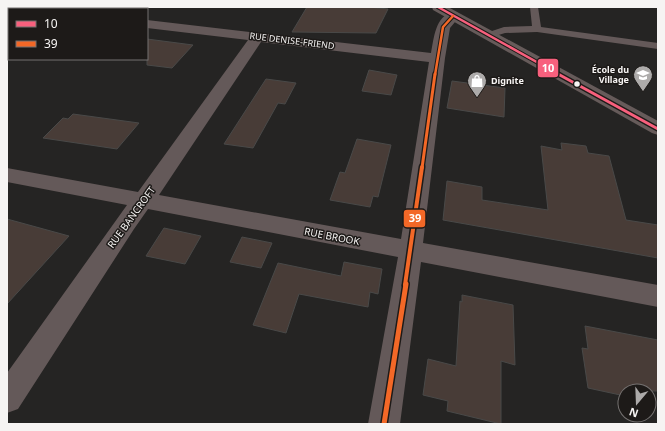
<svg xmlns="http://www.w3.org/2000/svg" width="665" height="431" viewBox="0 0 665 431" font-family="'Noto Sans',sans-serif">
<rect width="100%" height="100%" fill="#252423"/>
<g fill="#483c37" stroke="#494948">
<polygon points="307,7 369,7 388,9 376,33 292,32"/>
<polygon points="147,39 193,45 172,68 147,65"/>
<polygon points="369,70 397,75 391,95 362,91"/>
<polygon points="266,79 296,83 285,104 278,103 253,148 224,144"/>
<polygon points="452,81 505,88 504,117 447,108"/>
<polygon points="73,114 139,123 117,149 43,138 63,118 68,119"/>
<polygon points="357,139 391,145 378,197 373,196 370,207 330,200 340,172 345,173"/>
<polygon points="561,143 586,146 588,153 609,156 626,220 658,225 658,258 443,220 447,181 482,187 482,200 548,210 541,146 562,150"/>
<polygon points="7,219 69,236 7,304"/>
<polygon points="164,228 201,236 185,264 146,256"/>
<polygon points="242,237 272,243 261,268 230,262"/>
<polygon points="344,262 382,269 378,294 370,292 368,307 299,294 286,333 253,325 278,263 341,276"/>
<polygon points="462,295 513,305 515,365 501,361 501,424 447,411 448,401 423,395 428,359 456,366 460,301 462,302"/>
<polygon points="585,326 658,340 658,391 625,391 625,396 588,388 582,348 588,349"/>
</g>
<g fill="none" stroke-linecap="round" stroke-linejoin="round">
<polygon fill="#645959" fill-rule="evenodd" points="530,7 538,7 541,27 658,43 658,49 537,32 505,33 489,38 484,35 486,33 504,27 532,26"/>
<g fill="#645959" fill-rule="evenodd">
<polygon points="7,7 27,7 29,9 9,9 9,11 7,11"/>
<polygon points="41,7 55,7 54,9 39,9"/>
<path d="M453 12 458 13 460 16 450 28 445 58 423 243 658 285V307L421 262 400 424H368L398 257 148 209 134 229 18 409 7 413V373L127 205 7 182V168L138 192 248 40 147 28V20L431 53C434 38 435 16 453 12ZM261 42 429 62 401 239 159 195Z"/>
<rect x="7" y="30" width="2" height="10"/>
</g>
<polygon fill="#665b5a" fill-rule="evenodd" points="432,7 448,7 658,121 658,135 652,133 433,10"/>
<defs>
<polyline id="bus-1-far1" points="438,7 560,75"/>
<polyline id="bus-1" points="558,74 658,129"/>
<polyline id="bus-2-far3" points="435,75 443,27 453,16"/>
<polyline id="bus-2-far2" points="422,168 435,74"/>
<polyline id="bus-2-far1" points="405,285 422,167"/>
<polyline id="bus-2" points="384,424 406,284"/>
</defs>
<use href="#bus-1-far1" stroke="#1d1a18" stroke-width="4.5"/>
<use href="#bus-1" stroke="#1d1a18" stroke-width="5.5"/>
<use href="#bus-2-far3" stroke="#1d1a18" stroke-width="4.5"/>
<use href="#bus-2-far2" stroke="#1d1a18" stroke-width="5.5"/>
<use href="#bus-2-far1" stroke="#1d1a18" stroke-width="7"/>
<use href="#bus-2" stroke="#1d1a18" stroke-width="8"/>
<use href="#bus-1-far1" stroke="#f8607d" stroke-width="2.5"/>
<use href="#bus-1" stroke="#f8607d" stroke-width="3"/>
<use href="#bus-2-far3" stroke="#f36827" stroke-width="2.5"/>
<use href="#bus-2-far2" stroke="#f36827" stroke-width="3"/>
<use href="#bus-2-far1" stroke="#f36827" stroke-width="4"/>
<use href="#bus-2" stroke="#f36827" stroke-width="5"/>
</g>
<defs>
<symbol id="school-pin" viewBox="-11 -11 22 30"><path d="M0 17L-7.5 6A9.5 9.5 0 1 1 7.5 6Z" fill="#adabaa" stroke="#1d1a18"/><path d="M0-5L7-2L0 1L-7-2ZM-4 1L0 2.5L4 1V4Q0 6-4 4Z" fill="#fff"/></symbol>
<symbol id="shop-pin" viewBox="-11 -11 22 30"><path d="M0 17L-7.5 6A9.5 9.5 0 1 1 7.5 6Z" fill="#adabaa" stroke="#1d1a18"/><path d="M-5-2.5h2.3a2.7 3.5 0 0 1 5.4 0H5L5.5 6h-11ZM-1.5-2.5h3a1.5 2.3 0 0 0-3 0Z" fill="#fff"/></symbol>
</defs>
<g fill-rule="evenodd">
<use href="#school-pin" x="632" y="64" width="22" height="30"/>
<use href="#shop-pin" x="466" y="70" width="22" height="30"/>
</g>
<circle fill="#f6f4f3" stroke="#1d1a18" stroke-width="1.5" cx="577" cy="84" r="3.5"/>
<g text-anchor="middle" stroke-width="3" stroke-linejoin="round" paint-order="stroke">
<g font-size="9" fill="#f6f4f3" stroke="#1d1a18">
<text transform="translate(292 41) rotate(7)" y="3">RUE DENISE-FRIEND</text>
</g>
<g font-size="9" font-weight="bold" fill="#f6f4f3" stroke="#1d1a18" text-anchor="end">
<text x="629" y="73">École du<tspan x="629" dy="10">Village</tspan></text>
<text x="491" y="84" text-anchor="start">Dignite</text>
</g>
<g font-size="10" fill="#f6f4f3" stroke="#1d1a18">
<text transform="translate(131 217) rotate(-54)" y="4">RUE BANCROFT</text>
<text transform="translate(332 236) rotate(11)" y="4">RUE BROOK</text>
</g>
</g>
<g stroke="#1d1a18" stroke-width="1.5">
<rect x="537" y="58" width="22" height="20" rx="4" fill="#f8607d"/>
<rect x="403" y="209" width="23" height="19" rx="4" fill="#f36827"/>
</g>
<g font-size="11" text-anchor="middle" font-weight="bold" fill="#fff">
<text x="548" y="72">10</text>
<text x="415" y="222">39</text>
</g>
<rect width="665" height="431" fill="none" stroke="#f6f4f3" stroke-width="16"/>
<rect x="8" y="8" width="140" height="52" fill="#1d1a18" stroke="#747170"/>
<rect x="16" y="21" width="20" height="6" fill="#f8607d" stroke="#747170"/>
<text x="44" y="28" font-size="12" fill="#f6f4f3">10</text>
<rect x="16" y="41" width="20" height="6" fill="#f36827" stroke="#747170"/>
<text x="44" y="48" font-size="12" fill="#f6f4f3">39</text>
<g transform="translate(637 403) rotate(199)"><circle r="19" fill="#1d1a18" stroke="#747170"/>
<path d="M0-3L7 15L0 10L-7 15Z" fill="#adabaa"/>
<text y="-6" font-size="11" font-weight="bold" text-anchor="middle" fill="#f6f4f3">N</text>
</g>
</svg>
